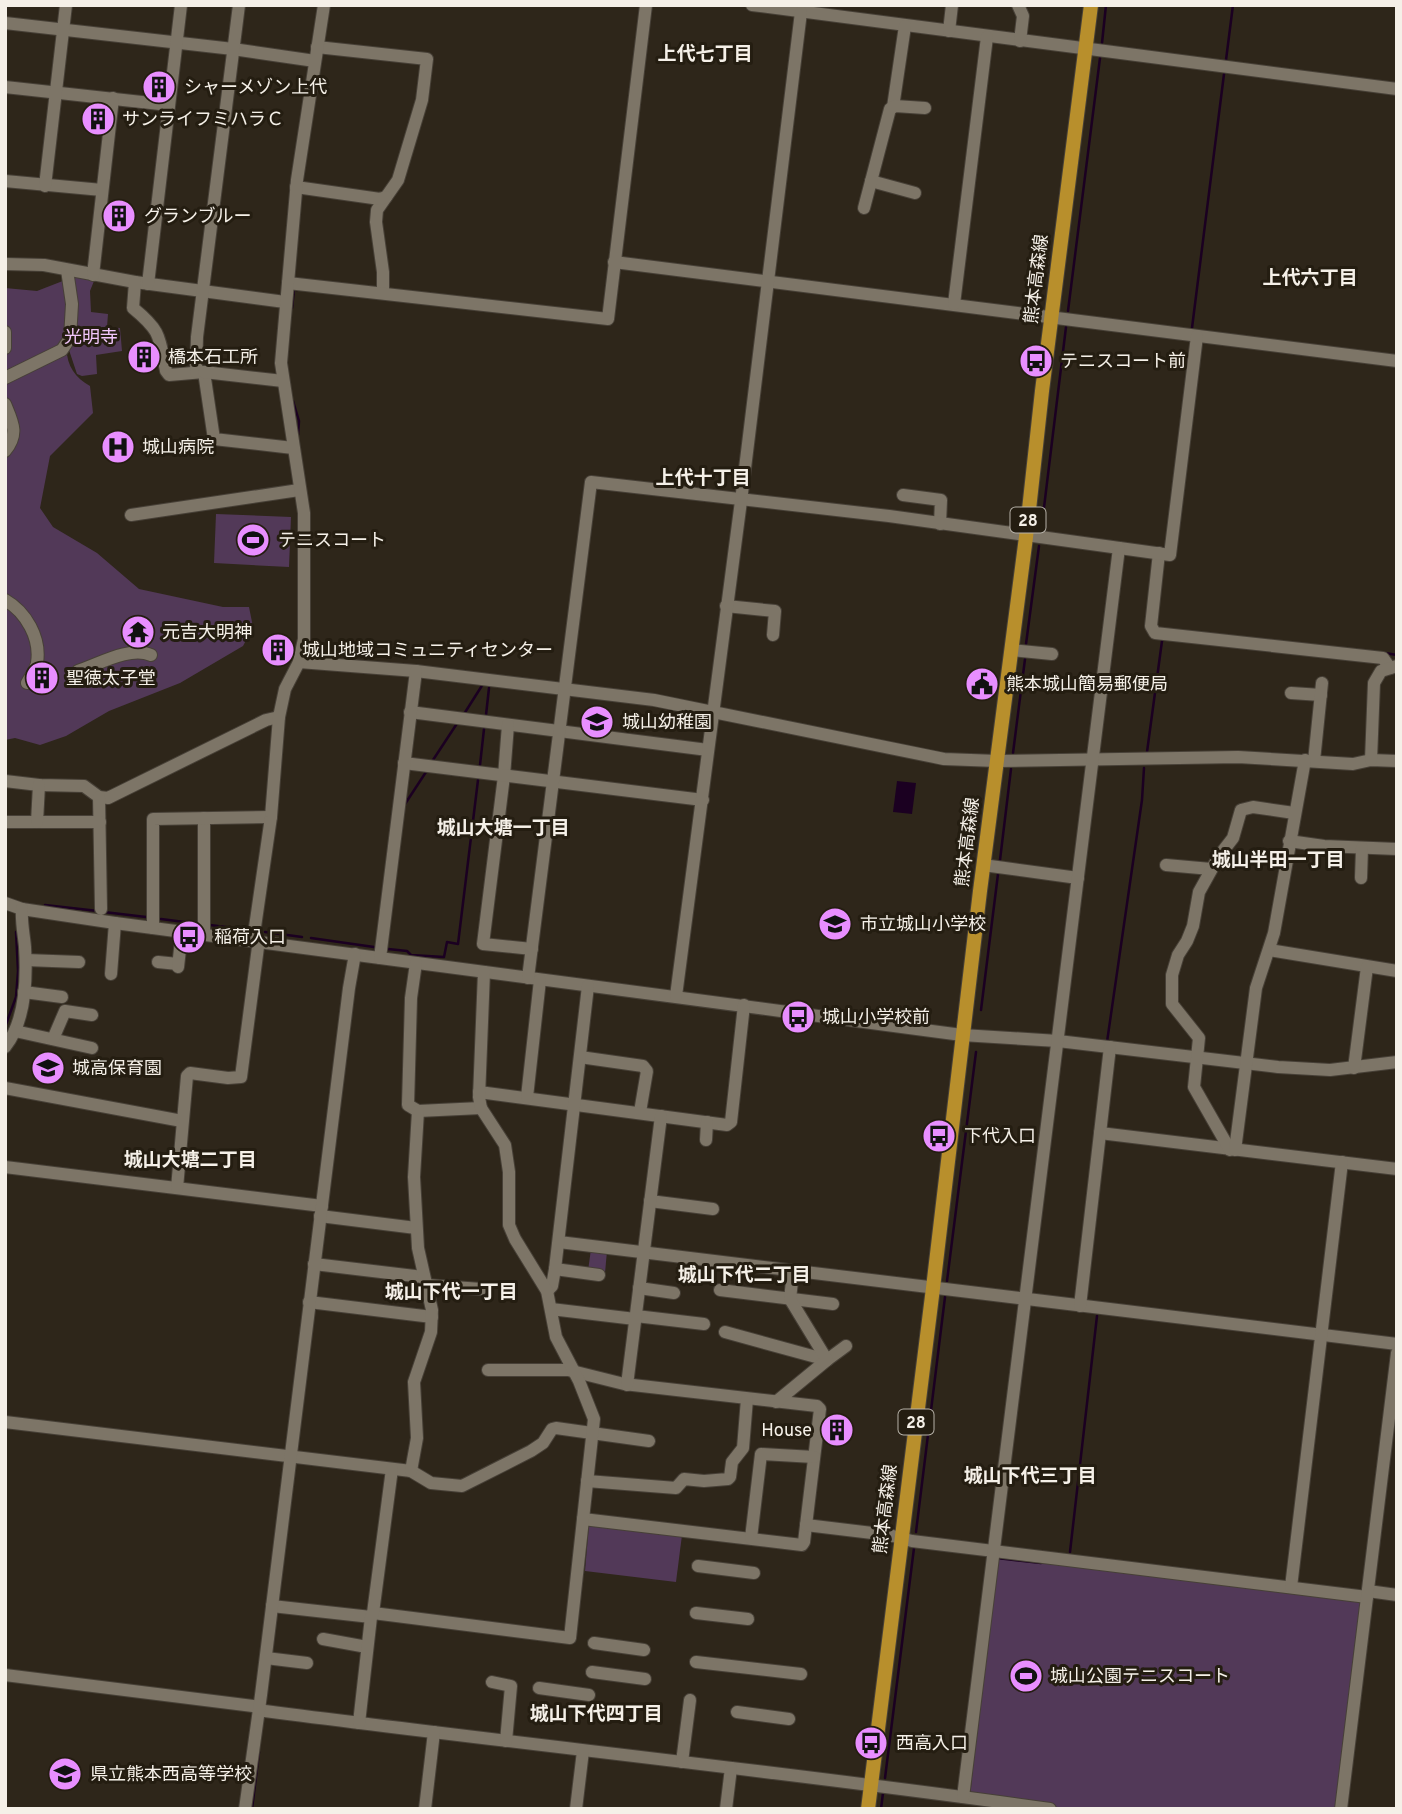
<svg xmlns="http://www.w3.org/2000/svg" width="1402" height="1814" viewBox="0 0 1402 1814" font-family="Overpass,'Noto Sans JP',sans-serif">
	<rect width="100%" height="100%" fill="#2e261a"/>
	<g fill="#523958">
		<path d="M73,277l21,4 -4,10 1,21 17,2 -1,13 13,1 2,23 -26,4 1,19 -15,2 -5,-2 -10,-30c-2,19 7,33 23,42l3,27 -43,43 -10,52 13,19 44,26 42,36 84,18h26l4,20 -10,19 -63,37 -71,28 -43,25 -26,9 -25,-7 -10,2v-452l32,3z"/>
		<polygon points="216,514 291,517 289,567 214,563"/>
		<polygon points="591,1249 607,1251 605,1273 588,1271"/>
		<polygon points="589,1524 682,1535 676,1582 585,1571"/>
		<polygon points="994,1551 1367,1597 1341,1809 1062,1809 970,1798"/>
	</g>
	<polygon fill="#1b0021" points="897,781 916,783 912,814 893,812"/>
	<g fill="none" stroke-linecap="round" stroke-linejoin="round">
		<g stroke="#1b0021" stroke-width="2.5">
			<polyline points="1102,43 1106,5"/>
			<polyline points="1226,60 1233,5"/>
			<polyline points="292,308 294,289 297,290"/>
			<polyline points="1068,311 1100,58"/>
			<polyline points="1192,328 1224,74"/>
			<polyline points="293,401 299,421 298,435"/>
			<polyline points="1041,532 1066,327"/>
			<polyline points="1026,644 1039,546"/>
			<polyline points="1385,653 1397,655"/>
			<polyline points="464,714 483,684"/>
			<polyline points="486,715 489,688"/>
			<polyline points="1147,752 1162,641"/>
			<polyline points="1013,753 1025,659"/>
			<polyline points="431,763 458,722"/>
			<polyline points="480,765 484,729"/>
			<polyline points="405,804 428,769"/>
			<polyline points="1000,860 1011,769"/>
			<polyline points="45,905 98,911"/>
			<polyline points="104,912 146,917"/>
			<polyline points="161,919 200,924"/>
			<polyline points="210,925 249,930"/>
			<polyline points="265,932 302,937"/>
			<polyline points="311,938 374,947"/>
			<polyline points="388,949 407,951 411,955 444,957 447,942 458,944 478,780"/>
			<polyline points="981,1010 998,874"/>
			<polyline points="5,1027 16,997 18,971 16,932"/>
			<polyline points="1107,1042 1142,800 1144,768"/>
			<polyline points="947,1281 976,1052"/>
			<polyline points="916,1532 945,1297"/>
			<polyline points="1070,1552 1097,1316"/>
			<polyline points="997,1560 997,1558 1041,1563"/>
			<polyline points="885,1778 914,1548"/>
			<polyline points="252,1809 259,1752"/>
			<polyline points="881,1809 883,1793"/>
		</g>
		<defs>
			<g id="minor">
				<polyline points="752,5 1397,89"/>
				<polyline points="1018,5 1023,16 1020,41"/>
				<polyline points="5,23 233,49 315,61"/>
				<polyline points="949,31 952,5"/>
				<polyline points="317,47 427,59 422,100 398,180 377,210 376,222 383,272 383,293"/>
				<polyline points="5,87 169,105"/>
				<polyline points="893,107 905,26"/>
				<polyline points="5,181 102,190"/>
				<polyline points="871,181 915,193"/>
				<polyline points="45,186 66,5"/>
				<polyline points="296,187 380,199 386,197"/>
				<polyline points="864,208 890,109 895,106 925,108"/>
				<polyline points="614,262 1397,361"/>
				<polyline points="5,264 44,265 135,282 285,302"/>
				<polyline points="93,275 113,98"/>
				<path d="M135,282l-2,26c28,23 26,28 33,63l3,4 35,-3 10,67 79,9"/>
				<polyline points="288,283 608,319 646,5"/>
				<polyline points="148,284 181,5"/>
				<polyline points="954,304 987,37"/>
				<polyline points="5,332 5,348"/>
				<polyline points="196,372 197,337 239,5"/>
				<polyline points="204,372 283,381"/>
				<polyline points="5,378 62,350 70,338 72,304 67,270"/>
				<path d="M5,404c8,19 14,30 0,47"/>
				<polyline points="903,495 941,500 940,524"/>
				<polyline points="131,515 299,490"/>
				<polyline points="1159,553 1151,626 1155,633 1383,658 1390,668"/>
				<path d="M5,600c21,12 36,38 32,63 -1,6 -7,14 -10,20"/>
				<polyline points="726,606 775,611 773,635"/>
				<polyline points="1011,650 1052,654"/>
				<polyline points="299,662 416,671 654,700 944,759 997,761 1238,757 1353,764 1371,760 1397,761"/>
				<path d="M78,671c21,-7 52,-25 73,-16"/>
				<polyline points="1291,693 1321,695"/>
				<polyline points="410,712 708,750"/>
				<polyline points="508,725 504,776 483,944 532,949"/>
				<polyline points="1371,760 1374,683 1381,671 1397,666"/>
				<polyline points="1314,761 1322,683"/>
				<polyline points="404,763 703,800"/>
				<polyline points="5,781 39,785 84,786 99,797 108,798 266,720 279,717"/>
				<polyline points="99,797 101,909"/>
				<polyline points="204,818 204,934"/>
				<polyline points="5,822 100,822"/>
				<polyline points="37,822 39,785"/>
				<polyline points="1289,841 1324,846 1397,849"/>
				<polyline points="983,865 1078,878"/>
				<polyline points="1166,865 1211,869"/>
				<polyline points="1361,878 1362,848"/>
				<polyline points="5,903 22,909 115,923 962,1035 1058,1041 1278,1067 1330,1070 1397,1062"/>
				<polyline points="153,928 153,819 271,817"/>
				<polyline points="1269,950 1397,971"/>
				<polyline points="380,958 416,671"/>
				<polyline points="26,960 79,962"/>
				<polyline points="158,962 178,964"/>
				<polyline points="416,963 411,998 408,1105 418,1111 481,1108"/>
				<polyline points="178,967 182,931"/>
				<polyline points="111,974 115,923"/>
				<polyline points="528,978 591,482 889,516 1170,555 1197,336"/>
				<polyline points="24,992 62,997"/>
				<polyline points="676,996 741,501 801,12"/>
				<polyline points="15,1031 92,1048"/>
				<polyline points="53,1039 65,1011 92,1015"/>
				<path d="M5,1047c21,-26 22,-68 20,-100 -1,-12 -4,-25 -3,-38"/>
				<polyline points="580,1057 643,1066 647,1071 640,1112"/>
				<polyline points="1354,1068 1367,967"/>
				<polyline points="5,1088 182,1121"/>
				<polyline points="479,1092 727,1125 731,1122 744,1005"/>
				<polyline points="527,1097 540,980"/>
				<polyline points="1100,1133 1397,1169"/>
				<polyline points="706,1140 707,1122"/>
				<polyline points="1230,1150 1194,1087 1199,1038 1172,1004 1172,975 1178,955 1187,941 1193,926 1199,892 1219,856 1233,838 1241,810 1253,807 1294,813"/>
				<polyline points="1235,1150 1256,988 1274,933 1305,760"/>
				<polyline points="5,1167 322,1206"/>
				<polyline points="177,1188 187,1076 190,1073 228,1078 241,1077 258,947 254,934 271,817 279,717 285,689 299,662 304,639 304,513 281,363 297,180 324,5"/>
				<polyline points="650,1201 713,1209"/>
				<polyline points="320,1216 416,1228"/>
				<polyline points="559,1242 1397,1344"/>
				<polyline points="314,1264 423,1277"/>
				<polyline points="555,1269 599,1275"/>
				<polyline points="426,1285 481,1289"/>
				<polyline points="639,1288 674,1293"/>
				<polyline points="720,1290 833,1304"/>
				<polyline points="547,1291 552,1286 555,1269 588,986"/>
				<polyline points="309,1302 432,1317"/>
				<polyline points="1080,1306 1110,1047"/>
				<polyline points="551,1309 635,1319"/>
				<polyline points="636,1316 704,1324"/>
				<polyline points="725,1332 827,1360 846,1346"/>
				<polyline points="488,1370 568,1370 624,1384 817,1406 820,1409 804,1542 802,1545 583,1519"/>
				<polyline points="627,1385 661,1116"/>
				<polyline points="776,1402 827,1360 790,1299 793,1272"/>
				<polyline points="5,1422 411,1471 431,1483 462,1486 531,1451 543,1443 552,1429 556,1428 649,1441"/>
				<polyline points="411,1471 417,1438 414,1382 431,1332 432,1310 418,1248 414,1177 418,1111"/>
				<polyline points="587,1481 676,1488 684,1479 704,1481 728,1479 730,1477 732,1462 743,1448 747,1399"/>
				<polyline points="806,1525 889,1535 912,1541 1367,1597"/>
				<polyline points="751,1538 761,1454 814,1457"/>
				<polyline points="698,1566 754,1573"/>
				<polyline points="1291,1587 1342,1162"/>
				<polyline points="1368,1591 1397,1595"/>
				<polyline points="272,1606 371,1617"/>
				<polyline points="373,1613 570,1638 594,1419 579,1381 556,1337 547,1291 515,1239 509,1225 509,1172 505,1145 481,1108 479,1097 484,972"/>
				<polyline points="696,1613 748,1619"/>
				<polyline points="323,1639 367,1647"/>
				<polyline points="594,1643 644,1650"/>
				<polyline points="266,1658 307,1663"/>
				<polyline points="696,1662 801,1674"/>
				<polyline points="592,1672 645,1679"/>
				<path d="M5,1675l248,31 12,5c261,34 524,61 785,98"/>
				<polyline points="492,1682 511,1686 506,1741"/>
				<polyline points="539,1688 589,1695"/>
				<polyline points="737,1712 789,1719"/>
				<polyline points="359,1723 371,1617 373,1613 392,1469"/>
				<polyline points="682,1762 690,1700"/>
				<polyline points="963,1797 1119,548"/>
				<polyline points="245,1809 261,1695 349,988 355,954"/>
				<polyline points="425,1809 434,1732"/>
				<polyline points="576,1809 583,1751"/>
				<polyline points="726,1809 731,1768"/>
				<polyline points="1341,1809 1397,1353"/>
			</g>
			<polyline id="major" points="868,1809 933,1288 980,891 1026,537 1042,391 1091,5"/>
		</defs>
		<use href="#minor" stroke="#474037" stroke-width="14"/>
		<use href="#major" stroke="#474037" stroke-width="16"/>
		<use href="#minor" stroke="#7d7567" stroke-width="12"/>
		<use href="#major" stroke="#b88f2c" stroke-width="14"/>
	</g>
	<defs>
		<symbol id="building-disc" viewBox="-11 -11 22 22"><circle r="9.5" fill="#e88eff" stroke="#241d11"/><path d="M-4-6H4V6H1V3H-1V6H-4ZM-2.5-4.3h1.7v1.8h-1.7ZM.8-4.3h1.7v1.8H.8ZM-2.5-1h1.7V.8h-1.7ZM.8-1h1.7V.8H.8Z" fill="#111"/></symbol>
		<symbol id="bus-disc" viewBox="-11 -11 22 22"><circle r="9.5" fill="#e88eff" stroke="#241d11"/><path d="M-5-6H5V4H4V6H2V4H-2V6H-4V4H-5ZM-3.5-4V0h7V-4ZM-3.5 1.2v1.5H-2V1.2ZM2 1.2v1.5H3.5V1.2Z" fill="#111"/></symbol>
		<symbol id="hospital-disc" viewBox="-11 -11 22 22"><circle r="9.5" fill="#e88eff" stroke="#241d11"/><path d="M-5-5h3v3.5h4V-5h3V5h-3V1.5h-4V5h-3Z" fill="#111"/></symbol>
		<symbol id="stadium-disc" viewBox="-11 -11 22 22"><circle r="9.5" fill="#e88eff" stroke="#241d11"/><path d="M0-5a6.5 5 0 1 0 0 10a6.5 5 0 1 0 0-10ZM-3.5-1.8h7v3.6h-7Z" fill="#111"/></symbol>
		<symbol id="temple-disc" viewBox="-11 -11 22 22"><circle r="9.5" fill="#e88eff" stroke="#241d11"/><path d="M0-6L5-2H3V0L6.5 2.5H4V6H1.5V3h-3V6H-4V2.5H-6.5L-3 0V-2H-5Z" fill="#111"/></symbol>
		<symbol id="civic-disc" viewBox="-11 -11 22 22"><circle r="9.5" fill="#e88eff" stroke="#241d11"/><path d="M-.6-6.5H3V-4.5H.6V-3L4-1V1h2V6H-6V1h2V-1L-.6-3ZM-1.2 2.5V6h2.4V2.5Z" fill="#111"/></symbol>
		<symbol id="school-disc" viewBox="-11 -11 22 22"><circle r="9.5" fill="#e88eff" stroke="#241d11"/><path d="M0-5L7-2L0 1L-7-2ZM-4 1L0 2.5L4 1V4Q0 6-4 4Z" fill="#111"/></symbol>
	</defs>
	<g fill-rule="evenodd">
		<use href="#building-disc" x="140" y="68" width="38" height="38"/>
		<use href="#building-disc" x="79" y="100" width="38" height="38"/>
		<use href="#building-disc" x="100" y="197" width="38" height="38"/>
		<use href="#building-disc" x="125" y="338" width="38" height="38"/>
		<use href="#bus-disc" x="1017" y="342" width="38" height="38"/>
		<use href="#hospital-disc" x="99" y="428" width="38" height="38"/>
		<use href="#stadium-disc" x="234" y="521" width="38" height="38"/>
		<use href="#temple-disc" x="119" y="613" width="38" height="38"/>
		<use href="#building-disc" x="259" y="631" width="38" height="38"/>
		<use href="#building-disc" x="23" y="659" width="38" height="38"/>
		<use href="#civic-disc" x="963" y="665" width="38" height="38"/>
		<use href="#school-disc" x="578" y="703" width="38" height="38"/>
		<use href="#school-disc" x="816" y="905" width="38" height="38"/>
		<use href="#bus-disc" x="170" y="918" width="38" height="38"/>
		<use href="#bus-disc" x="779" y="998" width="38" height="38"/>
		<use href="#school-disc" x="29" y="1049" width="38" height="38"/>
		<use href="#bus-disc" x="920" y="1117" width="38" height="38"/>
		<use href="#building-disc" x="818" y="1411" width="38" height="38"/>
		<use href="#stadium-disc" x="1007" y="1657" width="38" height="38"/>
		<use href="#bus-disc" x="852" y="1724" width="38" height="38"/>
		<use href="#school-disc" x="46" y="1755" width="38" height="38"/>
	</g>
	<g text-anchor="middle" stroke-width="6" stroke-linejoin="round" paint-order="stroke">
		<g fill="#241d11" stroke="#b6b1a8" stroke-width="2">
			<rect x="1010.5" y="507.5" width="35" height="25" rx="5"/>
			<rect x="898.5" y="1409.5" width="35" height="25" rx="5"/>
		</g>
		<g font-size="16" font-weight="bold" fill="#f5f0e8">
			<text x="1028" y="526">28</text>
			<text x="916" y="1428">28</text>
		</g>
		<g font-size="18" fill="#f5f0e8" stroke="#241d11" text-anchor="start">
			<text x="184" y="93">シャーメゾン上代</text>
			<text x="122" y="125">サンライフミハラＣ</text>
			<text x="144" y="222">グランブルー</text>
			<text x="168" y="363">橋本石工所</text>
			<text x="1060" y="367">テニスコート前</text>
			<text x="142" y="453">城山病院</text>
			<text x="278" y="546">テニスコート</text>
			<text x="162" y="638">元吉大明神</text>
			<text x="302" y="656">城山地域コミュニティセンター</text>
			<text x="66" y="684">聖徳太子堂</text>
			<text x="1006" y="690">熊本城山簡易郵便局</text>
			<text x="622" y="728">城山幼稚園</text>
			<text x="860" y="930">市立城山小学校</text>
			<text x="214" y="943">稲荷入口</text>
			<text x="822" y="1023">城山小学校前</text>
			<text x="72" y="1074">城高保育園</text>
			<text x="964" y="1142">下代入口</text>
			<text x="812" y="1436" text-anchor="end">House</text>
			<text x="1050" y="1682">城山公園テニスコート</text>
			<text x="896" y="1749">西高入口</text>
			<text x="90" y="1780">県立熊本西高等学校</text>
		</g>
		<g font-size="18" fill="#f5f0e8" stroke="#241d11">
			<text transform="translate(1036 279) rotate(-83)" y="6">熊本高森線</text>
			<text transform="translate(967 842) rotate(-83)" y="6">熊本高森線</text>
			<text transform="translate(885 1509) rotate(-83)" y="6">熊本高森線</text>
		</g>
		<g font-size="18" fill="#f1c6fb" stroke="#241d11">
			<text x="91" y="343">光明寺</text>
		</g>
		<g font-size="19" font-weight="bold" fill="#f5f0e8" stroke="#241d11">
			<text x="705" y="60">上代七丁目</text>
			<text x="1310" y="284">上代六丁目</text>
			<text x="703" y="484">上代十丁目</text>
			<text x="503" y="834">城山大塘一丁目</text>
			<text x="1278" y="866">城山半田一丁目</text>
			<text x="190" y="1166">城山大塘二丁目</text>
			<text x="744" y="1281">城山下代二丁目</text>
			<text x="451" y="1298">城山下代一丁目</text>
			<text x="1030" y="1482">城山下代三丁目</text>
			<text x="596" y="1720">城山下代四丁目</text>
		</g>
	</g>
	<rect width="1402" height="1814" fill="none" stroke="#f5f0e8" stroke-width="14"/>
</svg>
